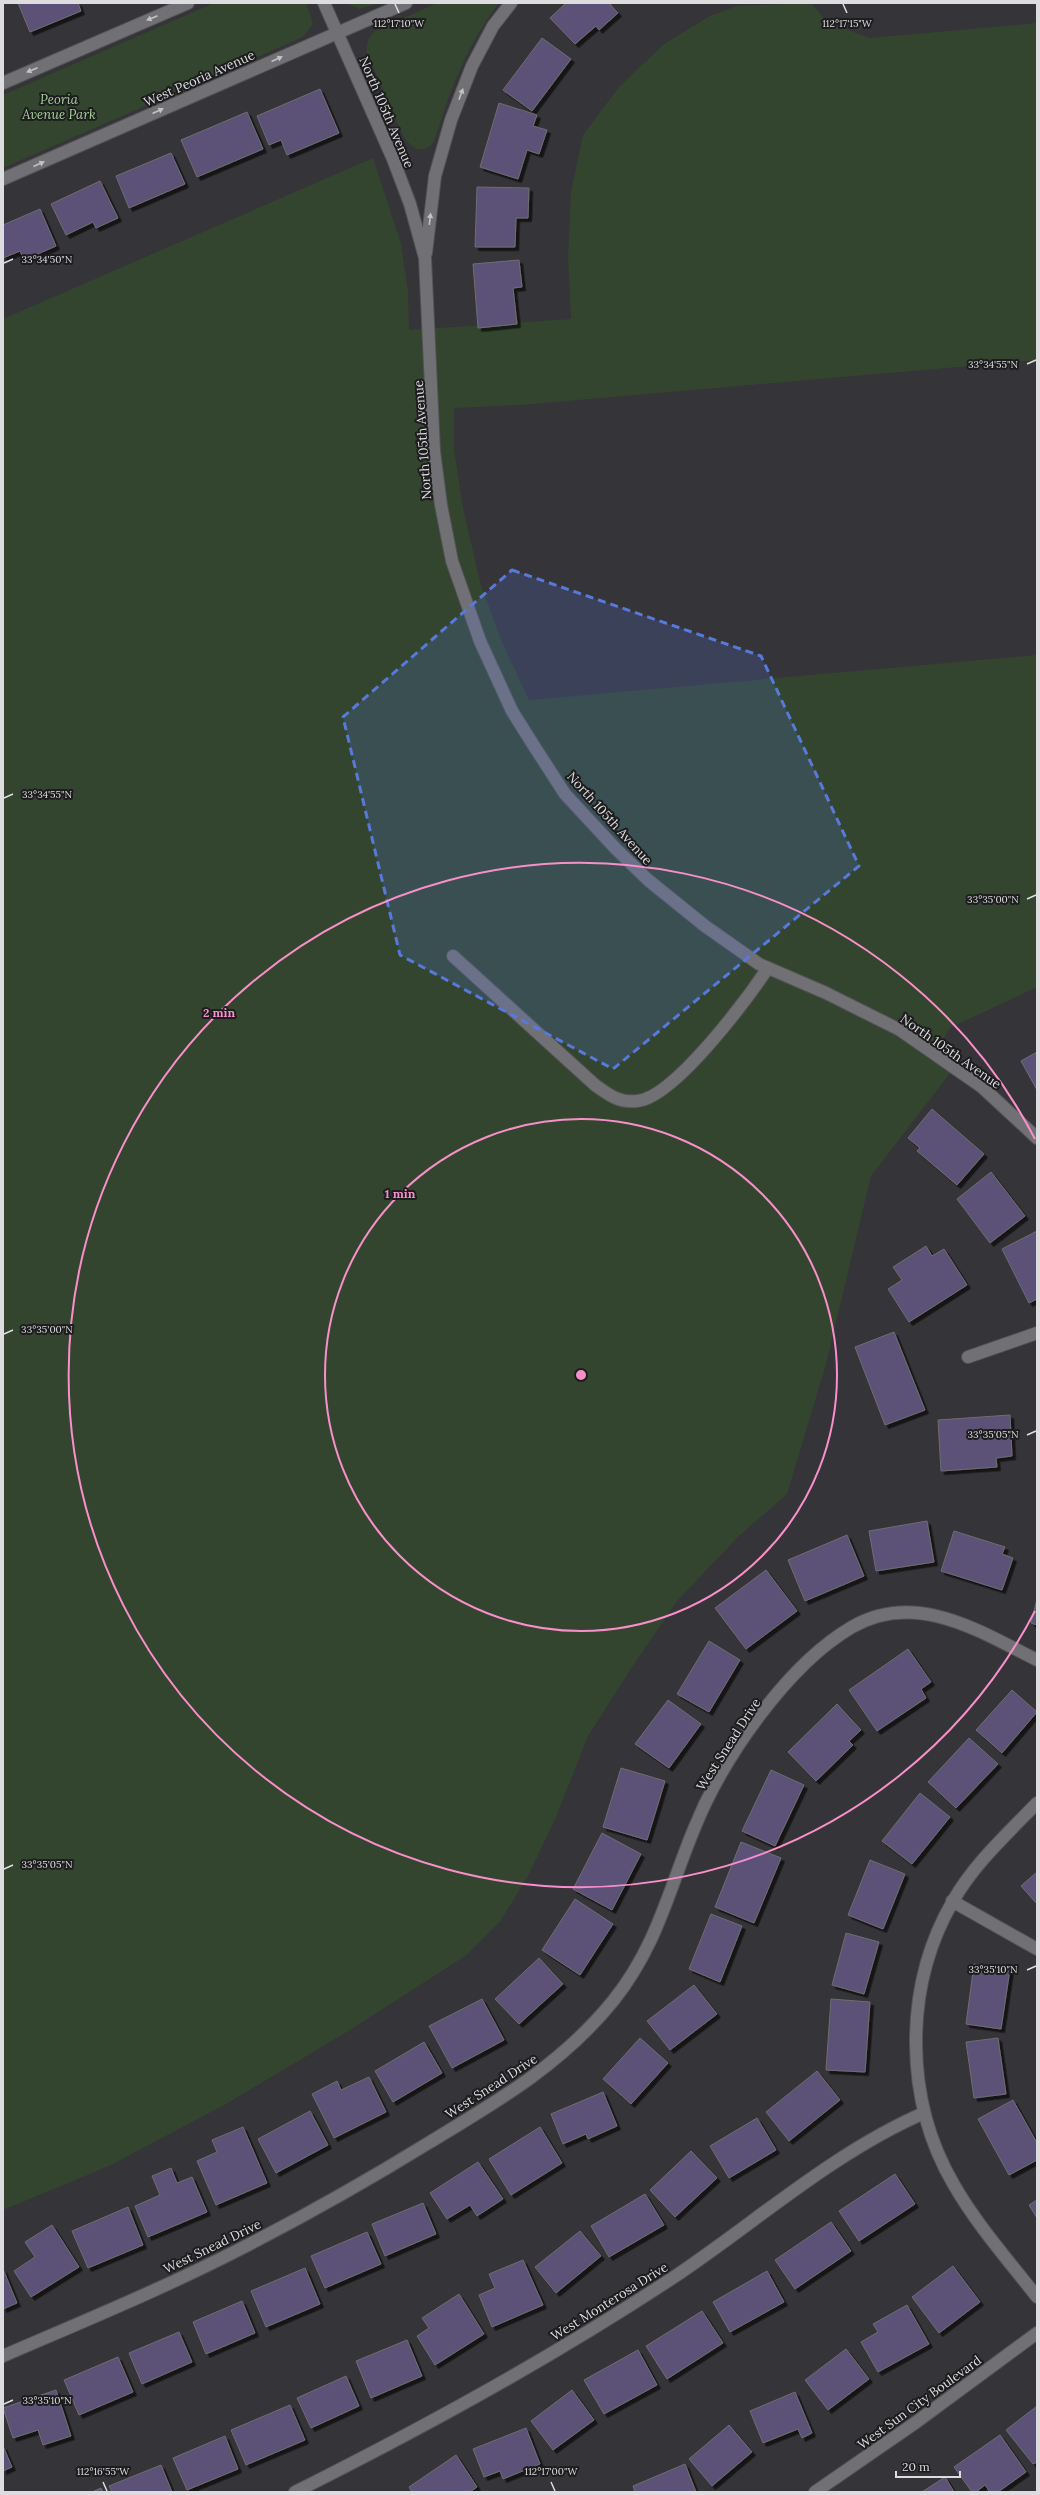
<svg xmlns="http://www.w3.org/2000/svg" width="1040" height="2495" viewBox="0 0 1040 2495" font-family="Lora,serif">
	<defs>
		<filter id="shadow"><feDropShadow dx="3.5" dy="3.5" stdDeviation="0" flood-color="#0009"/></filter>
	</defs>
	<rect width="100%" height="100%" fill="#353438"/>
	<g fill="#34452f">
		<polygon points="214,3 306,3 313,24 303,37 3,168 3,95"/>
		<polygon points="347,3 381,3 359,9"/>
		<path d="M437,3h62c-32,41 -50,90 -65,139 -11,13 -22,7 -30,-5l-38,-86 2,-11 7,-9z"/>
		<polygon points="811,3 828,23 870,38 1037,23 1037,360 520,405 454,408 454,450 463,508 480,582 501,640 529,700 1037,655 1037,987 950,1028 935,1054 954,1068 871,1176 826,1364 787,1494 739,1536 677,1601 630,1670 588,1736 556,1817 528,1876 501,1920 465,1956 350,2030 226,2104 109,2166 3,2210 3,319 373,158 401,244 408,291 409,330 571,319 568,257 571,192 583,135 619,87 664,44 710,16 737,6"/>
	</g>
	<g fill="#5c5177" stroke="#6e6d71" filter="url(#shadow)">
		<polygon points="18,3 78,3 81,11 30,32"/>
		<polygon points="566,3 609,3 618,13 599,30 596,26 575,44 550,18"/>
		<polygon points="542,38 571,59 532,111 503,90"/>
		<polygon points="320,89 339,133 287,155 281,140 269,145 257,116"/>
		<polygon points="499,103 537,115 533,126 547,130 539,154 527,150 518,179 480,167"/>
		<polygon points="247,112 263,149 197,177 181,140"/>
		<polygon points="171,153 185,184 129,208 116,176"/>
		<polygon points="100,181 118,218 96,228 93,222 66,235 51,204"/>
		<polygon points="477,187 529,188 528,218 516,218 515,247 475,247"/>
		<polygon points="40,209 56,246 24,260 20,251 3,258 3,225"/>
		<polygon points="519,260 522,287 513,288 517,324 478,328 473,264"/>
		<polygon points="1037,1052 1037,1090 1021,1061"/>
		<polygon points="932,1109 984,1154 957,1185 917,1151 920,1148 908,1138"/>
		<polygon points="991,1172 1025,1216 990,1243 957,1199"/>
		<polygon points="1037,1231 1037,1299 1029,1303 1002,1249"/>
		<polygon points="926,1246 932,1256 944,1249 967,1285 909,1322 888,1289 902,1280 893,1267"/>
		<polygon points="894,1332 925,1410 885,1425 855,1347"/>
		<polygon points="1010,1415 1012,1456 996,1458 997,1467 941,1471 938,1420"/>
		<polygon points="927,1521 934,1562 876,1571 869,1531"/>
		<polygon points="954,1531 1005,1547 1002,1554 1013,1558 1002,1590 941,1571"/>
		<polygon points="847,1535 864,1576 805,1601 788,1560"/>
		<polygon points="766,1570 797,1611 746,1649 715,1608"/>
		<polygon points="1037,1599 1037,1625 1031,1623"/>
		<polygon points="709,1641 740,1660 709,1712 677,1694"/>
		<polygon points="908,1649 931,1682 921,1689 926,1698 877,1731 849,1690"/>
		<polygon points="1012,1690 1037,1712 1002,1753 976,1730"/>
		<polygon points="668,1700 701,1724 669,1768 635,1744"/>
		<polygon points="837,1704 861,1730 849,1741 853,1745 816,1781 788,1752"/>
		<polygon points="969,1738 998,1764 956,1808 928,1782"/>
		<polygon points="621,1768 665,1781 647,1840 603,1827"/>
		<polygon points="771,1770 804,1785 775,1846 742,1831"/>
		<polygon points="920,1793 950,1817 912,1864 882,1841"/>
		<polygon points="602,1833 641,1854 612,1910 573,1889"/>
		<polygon points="741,1842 781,1858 754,1923 715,1907"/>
		<polygon points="870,1860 905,1874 883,1929 848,1915"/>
		<polygon points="1037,1872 1037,1904 1021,1886"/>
		<polygon points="575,1899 613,1924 580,1975 542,1950"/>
		<polygon points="711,1914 742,1926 720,1982 689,1969"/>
		<polygon points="846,1933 879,1942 864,1994 832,1985"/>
		<polygon points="539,1958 563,1984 519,2024 495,1999"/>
		<polygon points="974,1964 1010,1969 1001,2029 966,2024"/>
		<polygon points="694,1985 717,2014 670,2050 647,2021"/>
		<polygon points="482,1999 504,2040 452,2068 429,2026"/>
		<polygon points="831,1999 870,2002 865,2072 826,2070"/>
		<polygon points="640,2038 668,2063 631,2104 603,2079"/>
		<polygon points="998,2038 1006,2094 974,2098 966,2042"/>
		<polygon points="424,2042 442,2073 393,2102 375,2071"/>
		<polygon points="817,2071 840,2100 789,2141 766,2112"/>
		<polygon points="369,2077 386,2112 334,2138 312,2094 337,2081 341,2090"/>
		<polygon points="603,2092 617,2126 588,2139 586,2134 563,2144 551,2114"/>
		<polygon points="1013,2100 1037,2143 1037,2160 1009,2175 978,2119"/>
		<polygon points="310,2111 328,2145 276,2173 258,2139"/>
		<polygon points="757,2118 776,2150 729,2178 710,2146"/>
		<polygon points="243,2127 267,2183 216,2205 197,2161 217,2152 212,2140"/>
		<polygon points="540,2127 562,2163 511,2195 489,2159"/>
		<polygon points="691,2151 717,2178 675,2217 650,2190"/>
		<polygon points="478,2162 503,2199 477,2216 470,2205 447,2219 430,2193"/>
		<polygon points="171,2168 177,2183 192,2177 207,2212 148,2237 135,2206 160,2195 152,2176"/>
		<polygon points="895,2174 915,2204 859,2241 839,2211"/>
		<polygon points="645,2194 664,2225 609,2257 591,2226"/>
		<polygon points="1037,2200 1037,2218 1029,2205"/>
		<polygon points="423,2203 436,2234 385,2256 372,2224"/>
		<polygon points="128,2207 143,2245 88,2268 72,2231"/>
		<polygon points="831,2222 851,2251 795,2289 775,2260"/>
		<polygon points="52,2225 79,2267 31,2297 14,2271 35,2257 25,2242"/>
		<polygon points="580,2231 601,2256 556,2293 535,2267"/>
		<polygon points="367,2232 381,2264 325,2288 311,2256"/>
		<polygon points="523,2260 543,2305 492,2327 479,2295 495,2288 489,2274"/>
		<polygon points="953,2266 980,2302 939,2333 912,2297"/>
		<polygon points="305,2268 320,2304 266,2327 251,2291"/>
		<polygon points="3,2269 17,2303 3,2309"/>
		<polygon points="767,2271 784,2302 730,2332 713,2302"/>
		<polygon points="459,2294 484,2334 435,2365 417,2336 429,2328 422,2318"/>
		<polygon points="242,2301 255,2333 206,2354 193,2322"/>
		<polygon points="907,2305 929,2344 878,2372 861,2342 878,2332 873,2324"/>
		<polygon points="702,2311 723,2343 667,2379 646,2346"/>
		<polygon points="179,2332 192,2362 142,2384 129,2353"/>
		<polygon points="407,2340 422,2376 371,2398 356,2361"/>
		<polygon points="846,2349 869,2379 828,2410 805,2380"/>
		<polygon points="638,2350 657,2385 604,2414 584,2380"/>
		<polygon points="118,2357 133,2392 79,2415 64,2380"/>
		<polygon points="346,2376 359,2406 311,2428 297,2398"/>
		<polygon points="56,2390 71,2436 43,2445 38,2430 13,2438 3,2408"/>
		<polygon points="572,2390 594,2420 553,2450 531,2421"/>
		<polygon points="795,2392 812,2433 802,2438 798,2429 763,2443 750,2411"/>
		<polygon points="290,2405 305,2440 246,2465 231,2430"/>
		<polygon points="1037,2406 1037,2462 1033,2464 1006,2430"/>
		<polygon points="729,2425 752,2452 712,2486 689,2459"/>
		<polygon points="526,2428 540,2464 503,2479 500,2471 484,2477 473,2449"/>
		<polygon points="1000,2435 1026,2472 998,2492 990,2492 985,2485 976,2492 972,2492 954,2467"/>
		<polygon points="225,2436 238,2469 187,2490 173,2458"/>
		<polygon points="3,2446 12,2467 3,2471"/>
		<polygon points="456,2455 477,2487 470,2492 412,2492 409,2487"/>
		<polygon points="685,2464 696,2492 635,2492 633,2486"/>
		<polygon points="161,2465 172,2492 112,2492 109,2486"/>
		<polygon points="945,2477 954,2492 922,2492"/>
		<polygon points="101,2488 103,2492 92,2492"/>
	</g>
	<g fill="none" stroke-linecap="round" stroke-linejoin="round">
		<defs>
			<g id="minor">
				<polyline points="324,3 393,159 410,204 425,258 434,451 441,505 452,561 480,641 512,711 534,746 565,794 616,849 648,880 705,926 759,964 826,993 900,1030 982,1087 1037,1138"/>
				<polyline points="3,83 188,3"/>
				<polyline points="3,179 406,3"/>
				<polyline points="426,253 435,176 451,120 472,66 493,26 511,3"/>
				<path d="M453,956l142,129c14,10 24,18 42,16 37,-3 110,-102 131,-133"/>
				<polyline points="968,1357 1037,1333"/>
				<path d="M1037,1803c-30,31 -63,61 -84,98 -50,86 -49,199 1,284 23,40 55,76 83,112"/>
				<polyline points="952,1901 1037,1949"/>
				<path d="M3,2356c81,-35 164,-69 243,-110 62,-32 124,-67 184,-104 68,-41 132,-78 183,-141 44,-55 55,-109 81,-172 28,-70 93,-164 158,-202 64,-37 127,4 185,33"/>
				<path d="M295,2492c130,-65 258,-135 379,-215 82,-55 160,-125 250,-164"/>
				<polyline points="815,2492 915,2423 1037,2333"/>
			</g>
		</defs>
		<use href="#minor" stroke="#535255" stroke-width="14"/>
		<use href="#minor" stroke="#717075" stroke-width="12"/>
	</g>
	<defs><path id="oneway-solid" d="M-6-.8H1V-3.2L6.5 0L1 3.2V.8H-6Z"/></defs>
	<g fill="#c2c2c4">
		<use href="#oneway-solid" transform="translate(152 18) rotate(157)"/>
		<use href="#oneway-solid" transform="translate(277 59) rotate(-24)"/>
		<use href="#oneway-solid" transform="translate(32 70) rotate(157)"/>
		<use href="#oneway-solid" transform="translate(461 94) rotate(-70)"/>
		<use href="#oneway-solid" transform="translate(158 111) rotate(-24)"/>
		<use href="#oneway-solid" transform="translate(39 164) rotate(-24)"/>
		<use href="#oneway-solid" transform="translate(430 219) rotate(-83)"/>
	</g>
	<path fill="#5779da" fill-opacity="0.2" stroke="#5779da" stroke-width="3" stroke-dasharray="8 5" stroke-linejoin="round" d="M512,570l249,86 98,210 -246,203 -213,-114 -57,-238z"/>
	<path fill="none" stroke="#dddddf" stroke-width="1.5" d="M395,4l4,9M843,4l4,9M4,263l9,-4M1027,364l9,-4M4,798l9,-4M1027,899l9,-4M4,1334l9,-4M1027,1435l9,-4M4,1869l9,-4M1027,1970l9,-4M4,2404l9,-4M103,2482l4,9M551,2482l4,9"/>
	<g fill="none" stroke="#f98fca" stroke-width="2">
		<circle cx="581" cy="1375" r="256"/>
		<path d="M1035 1611A512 512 0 1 1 1035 1139"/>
	</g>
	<g text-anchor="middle" stroke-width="4" stroke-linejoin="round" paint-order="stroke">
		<g font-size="13" fill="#dddddf" stroke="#1d1c1e">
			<text transform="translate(199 78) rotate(-24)" y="5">West Peoria Avenue</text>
			<text transform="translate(387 112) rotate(67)" y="5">North 105th Avenue</text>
			<text transform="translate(422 440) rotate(-94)" y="5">North 105th Avenue</text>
			<text transform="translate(610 818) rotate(48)" y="5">North 105th Avenue</text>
			<text transform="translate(951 1051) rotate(35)" y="5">North 105th Avenue</text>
			<text transform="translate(728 1744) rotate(-57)" y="5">West Snead Drive</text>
			<text transform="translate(491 2086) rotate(-33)" y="5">West Snead Drive</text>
			<text transform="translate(212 2246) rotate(-26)" y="5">West Snead Drive</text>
			<text transform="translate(609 2301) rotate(-32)" y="5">West Monterosa Drive</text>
			<text transform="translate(919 2402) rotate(-36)" y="5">West Sun City Boulevard</text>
		</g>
		<g font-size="13" font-style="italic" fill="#a6d298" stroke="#1d1c1e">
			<text x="59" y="104">Peoria<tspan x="59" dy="15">Avenue Park</tspan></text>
		</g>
	</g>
	<g font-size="10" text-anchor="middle" fill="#dddddf" stroke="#1d1c1e" stroke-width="4" stroke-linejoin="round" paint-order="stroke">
		<text x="399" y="27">112°17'10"W</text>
		<text x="847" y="27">112°17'15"W</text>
		<text x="47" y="263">33°34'50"N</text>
		<text x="993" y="368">33°34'55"N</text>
		<text x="47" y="798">33°34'55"N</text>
		<text x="993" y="903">33°35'00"N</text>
		<text x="47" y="1333">33°35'00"N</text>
		<text x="993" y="1438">33°35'05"N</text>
		<text x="47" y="1868">33°35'05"N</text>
		<text x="993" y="1973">33°35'10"N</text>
		<text x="47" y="2404">33°35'10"N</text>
		<text x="103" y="2475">112°16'55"W</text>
		<text x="551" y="2475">112°17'00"W</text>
	</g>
	<circle cx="581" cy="1375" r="6" fill="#f98fca" stroke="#1d1c1e" stroke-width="2"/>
	<g font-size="12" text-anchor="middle" font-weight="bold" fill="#f98fca" stroke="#1d1c1e" stroke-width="4" stroke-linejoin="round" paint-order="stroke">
		<text x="219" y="1017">2 min</text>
		<text x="400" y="1198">1 min</text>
	</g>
	<rect width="1040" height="2495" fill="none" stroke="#dddddf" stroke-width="8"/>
	<path d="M896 2471v6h64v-6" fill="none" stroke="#dddddf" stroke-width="2"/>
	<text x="902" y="2471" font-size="12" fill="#dddddf" stroke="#1d1c1e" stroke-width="3" paint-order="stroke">20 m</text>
</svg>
